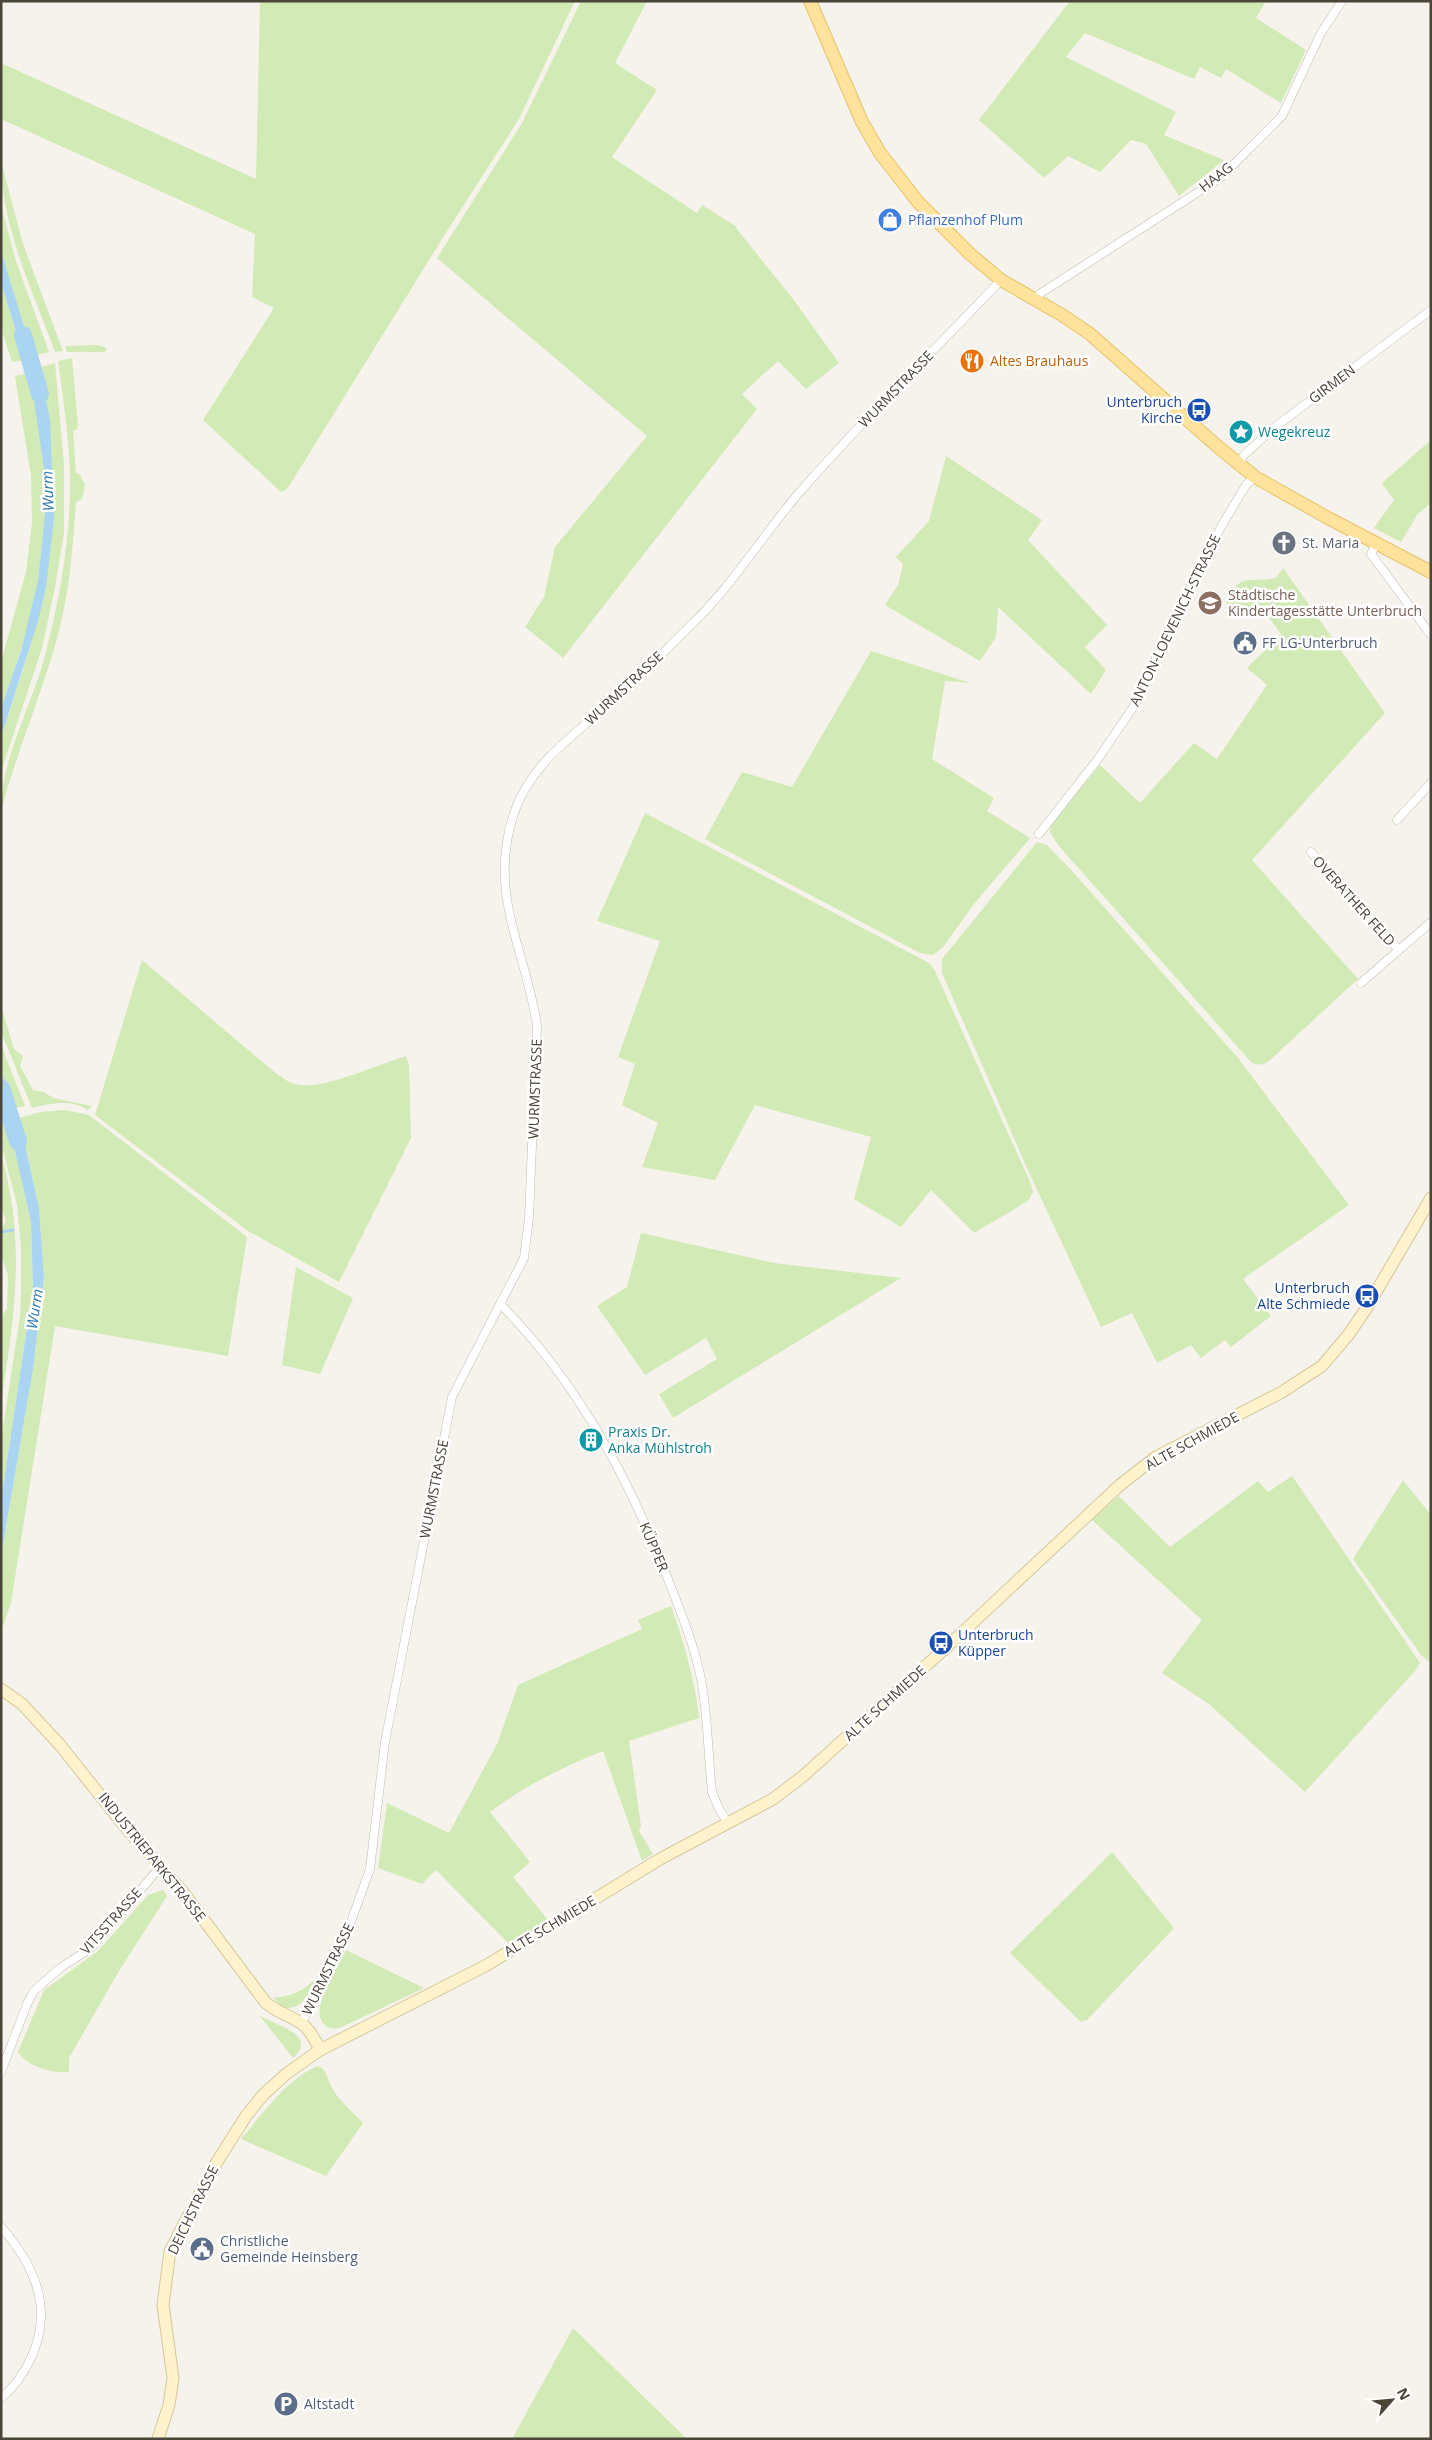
<svg xmlns="http://www.w3.org/2000/svg" width="1432" height="2440" viewBox="0 0 1432 2440" font-family="'Open Sans',sans-serif">
	<rect width="100%" height="100%" fill="#f6f3ec"/>
	<g fill="#d2eab5">
		<polygon points="260,1 575,1 519,119 442,239 291,483 286,490 281,492 203,420 274,308 252,297 255,234 1,119 1,63 256,179"/>
		<polygon points="581,1 647,1 615,63 657,90 612,157 697,213 702,205 737,227 736,228 793,299 839,363 806,389 778,361 742,394 757,409 563,658 525,627 544,597 555,547 647,436 437,258 522,123"/>
		<polygon points="1070,1 1266,1 1256,18 1306,50 1281,103 1226,69 1221,78 1200,67 1194,79 1085,33 1066,57 1176,112 1164,135 1224,160 1179,196 1146,144 1131,140 1100,172 1068,156 1044,178 979,120"/>
		<path d="M1,161l22,83 40,107 -8,1c-22,-61 -54,-125 -54,-191z"/>
		<polygon points="1,205 16,261 49,352 33,356 30,350 1,251"/>
		<polygon points="1,283 25,360 12,362 1,328"/>
		<polygon points="98,345 107,348 105,352 67,352 65,346"/>
		<path d="M72,358l6,67 -1,4 -4,2 3,42 4,2 5,10 -3,14 -6,3c-3,42 -6,85 -16,125 -16,63 -43,122 -59,185 0,-54 29,-102 43,-153 16,-60 27,-122 26,-184 -1,-38 -7,-77 -12,-114z"/>
		<polygon points="55,363 64,464 64,533 55,587 42,648 1,772 1,737 26,660 46,587 50,420 40,367"/>
		<path d="M30,373c5,36 14,72 16,109 5,77 -19,155 -45,226v-46l25,-90 6,-50 -1,-46 -16,-100z"/>
		<polygon points="1431,440 1431,503 1417,515 1401,542 1374,528 1394,500 1382,483"/>
		<polygon points="946,456 1042,520 1028,540 1107,625 1085,647 1106,670 1091,694 998,607 996,637 980,661 885,605 898,585 903,564 896,557 929,521"/>
		<path d="M1283,568l102,145 -133,147 106,119 -89,82c-6,4 -11,5 -18,1l-193,-217 -8,-13 1,-8 49,-59 40,38 54,-60 23,16 50,-74 -20,-17 34,-34 -16,-22 -9,5 -30,-14c15,-33 22,-19 50,-25z"/>
		<polygon points="871,651 970,683 945,681 932,759 994,798 987,811 1030,838 974,904 943,947 933,955 920,953 705,839 742,772 792,787"/>
		<polygon points="645,813 929,963 935,971 1031,1184 1033,1192 1028,1201 974,1233 931,1190 901,1227 854,1199 871,1137 755,1105 715,1180 642,1167 658,1123 622,1105 635,1064 618,1057 660,941 597,921"/>
		<polygon points="1037,842 1047,845 1072,871 1238,1058 1349,1205 1243,1279 1271,1316 1231,1347 1225,1340 1201,1358 1191,1345 1157,1363 1132,1313 1101,1327 1026,1166 942,973 942,959"/>
		<path d="M142,960l130,110c8,6 17,14 28,15 26,4 79,-21 106,-29l3,9 2,73 -72,144 -91,-51 -153,-116z"/>
		<path d="M1,1005l13,44 9,7 -3,10 13,24 11,2 9,6 39,8 -4,4c-16,-11 -39,-7 -56,-2l-31,-77z"/>
		<polygon points="1,1045 25,1106 15,1108 1,1072"/>
		<polygon points="65,1110 89,1115 247,1237 228,1356 55,1326 11,1603 1,1632 1,1556 33,1369 44,1277 39,1208 19,1118 41,1112"/>
		<polygon points="8,1121 31,1222 33,1288 1,1501 1,1441 20,1316 21,1290 21,1248 17,1205 1,1143 1,1124"/>
		<path d="M1,1154c25,85 14,162 0,247v-84l6,-9 1,-33 -7,-20v-22l5,-14 -5,-11z"/>
		<polygon points="641,1233 774,1263 901,1278 673,1418 659,1394 717,1359 706,1338 645,1375 597,1306 627,1287"/>
		<polygon points="296,1267 353,1298 320,1374 282,1365"/>
		<polygon points="1292,1476 1420,1663 1415,1671 1305,1792 1209,1704 1162,1673 1202,1620 1092,1520 1119,1496 1170,1547 1258,1481 1268,1492"/>
		<polygon points="1403,1480 1431,1515 1431,1663 1421,1655 1353,1559"/>
		<path d="M671,1606c13,37 24,73 28,112l-70,23 12,85 -2,5 14,23 -11,7 -39,-110c-40,16 -79,35 -113,61l40,50 -17,15 35,43 -39,24 -73,-74 -14,14 -44,-16 9,-65 62,30 48,-89 21,-59 124,-56 -4,-9z"/>
		<polygon points="1112,1852 1174,1928 1087,2020 1081,2022 1010,1953"/>
		<path d="M163,1890l4,6 -48,75 -50,87v14c-16,2 -43,-6 -51,-20l26,-62 54,-39 50,-56z"/>
		<path d="M346,1950l78,38 -82,39c-7,2 -12,3 -18,-3 -15,-15 14,-58 22,-74z"/>
		<path d="M313,1981h3c-7,14 -14,28 -32,27l-11,-10c16,-2 28,-5 40,-17z"/>
		<path d="M259,2015c14,10 61,19 34,43z"/>
		<path d="M318,2066c9,3 9,12 13,20 7,14 21,25 32,37l-37,53 -85,-37c22,-25 45,-60 77,-73z"/>
		<polygon points="573,2328 687,2439 512,2439"/>
	</g>
	<g fill="#a9d4f2">
		<polygon points="1,251 33,356 25,360 1,283"/>
		<polygon points="40,367 50,420 54,518 46,587 38,621 1,737 1,708 21,651 38,581 45,516 46,482 30,373"/>
		<polygon points="1,1072 15,1108 4,1110 1,1107"/>
		<polygon points="19,1118 39,1208 44,1277 33,1369 1,1556 1,1501 33,1288 31,1222 8,1121"/>
	</g>
	<g fill="none" stroke-linecap="round" stroke-linejoin="round">
		<polyline stroke="#a9d4f2" stroke-width="3" points="1,1232 13,1230"/>
		<g stroke="#a9d4f2" stroke-width="18">
			<polyline points="23,335 40,394"/>
			<polyline points="1,1088 18,1141"/>
		</g>
		<defs>
			<g id="street">
				<polyline points="1035,299 1041,293 1220,178 1282,116 1321,33 1342,1"/>
				<polyline points="1239,464 1244,455 1275,427 1431,310"/>
				<polyline points="1376,544 1371,554 1431,635"/>
				<polyline points="1397,820 1431,783"/>
				<polyline points="1039,834 1098,759 1136,703 1171,624 1222,525 1246,485 1255,477"/>
				<polyline points="1311,852 1398,949"/>
				<polyline points="1361,983 1431,922"/>
				<path d="M500,1304c76,76 127,171 166,270 13,34 28,69 35,105 7,37 7,76 11,113l7,17 9,14"/>
				<path d="M302,2022l42,-81 26,-72 15,-127 67,-345 72,-139 5,-41 8,-191c-11,-77 -50,-131 -23,-213 18,-53 66,-82 106,-118 26,-23 49,-49 74,-73 40,-39 69,-87 105,-129 64,-74 135,-142 202,-213"/>
				<polyline points="1,2072 27,2004 34,1991 60,1968 91,1948 160,1867"/>
				<path d="M1,2227c34,38 53,82 30,131 -7,15 -16,29 -30,40"/>
			</g>
			<g id="secondary">
				<path d="M1,1689l21,15 38,41 66,83 57,64 83,111c28,21 37,10 54,47"/>
				<polyline points="158,2439 169,2405 173,2378 163,2305 170,2251 215,2165 246,2116 263,2095 286,2074 320,2050 487,1965 660,1859 773,1799 802,1777 950,1644 1120,1485 1156,1457 1282,1392 1322,1366 1349,1334 1366,1309 1431,1198"/>
			</g>
			<polyline id="primary" points="810,1 862,122 880,153 918,202 970,254 1001,280 1062,315 1090,334 1217,446 1255,477 1328,518 1431,572"/>
		</defs>
		<use href="#street" stroke="#c2bbae" stroke-width="9"/>
		<use href="#secondary" stroke="#d6c79b" stroke-width="13"/>
		<use href="#primary" stroke="#e6c16a" stroke-width="14"/>
		<use href="#street" stroke="#fff" stroke-width="8"/>
		<use href="#secondary" stroke="#fff3cd" stroke-width="11"/>
		<use href="#primary" stroke="#ffe39c" stroke-width="12"/>
	</g>
	<defs>
		<symbol id="shop-disc" viewBox="-11 -11 22 22"><circle r="9.5" fill="#3f7fe0" stroke="#fff"/><path d="M-5-2.5h2.3a2.7 3.5 0 0 1 5.4 0H5L5.5 6h-11ZM-1.5-2.5h3a1.5 2.3 0 0 0-3 0Z" fill="#fff"/></symbol>
		<symbol id="restaurant-disc" viewBox="-11 -11 22 22"><circle r="9.5" fill="#e8710a" stroke="#fff"/><path d="M-5-6h1v4h1v-4h1v4h1v-4h1v5L-1.5 .5V6h-2V.5L-5-1ZM5-6V6H3V1.5H1.5Q1.5-4 5-6Z" fill="#fff"/></symbol>
		<symbol id="bus-disc" viewBox="-11 -11 22 22"><circle r="9.5" fill="#1a4fb4" stroke="#fff"/><path d="M-5-6H5V4H4V6H2V4H-2V6H-4V4H-5ZM-3.5-4V0h7V-4ZM-3.5 1.2v1.5H-2V1.2ZM2 1.2v1.5H3.5V1.2Z" fill="#fff"/></symbol>
		<symbol id="sight-disc" viewBox="-11 -11 22 22"><circle r="9.5" fill="#0f9aa8" stroke="#fff"/><path d="M0-6L1.8-2.2L6-1.7L2.9 1.2L3.7 5.4L0 3.3L-3.7 5.4L-2.9 1.2L-6-1.7L-1.8-2.2Z" fill="#fff"/></symbol>
		<symbol id="church-disc" viewBox="-11 -11 22 22"><circle r="9.5" fill="#6b7280" stroke="#fff"/><path d="M-1.2-6h2.4v3.5h3.3v2.4h-3.3V6h-2.4V-.1h-3.3v-2.4h3.3Z" fill="#fff"/></symbol>
		<symbol id="school-disc" viewBox="-11 -11 22 22"><circle r="9.5" fill="#8d6e63" stroke="#fff"/><path d="M0-5L7-2L0 1L-7-2ZM-4 1L0 2.5L4 1V4Q0 6-4 4Z" fill="#fff"/></symbol>
		<symbol id="civic-disc" viewBox="-11 -11 22 22"><circle r="9.5" fill="#5c6f8a" stroke="#fff"/><path d="M-.6-6.5H3V-4.5H.6V-3L4-1V1h2V6H-6V1h2V-1L-.6-3ZM-1.2 2.5V6h2.4V2.5Z" fill="#fff"/></symbol>
		<symbol id="building-disc" viewBox="-11 -11 22 22"><circle r="9.5" fill="#0f9aa8" stroke="#fff"/><path d="M-4-6H4V6H1V3H-1V6H-4ZM-2.5-4.3h1.7v1.8h-1.7ZM.8-4.3h1.7v1.8H.8ZM-2.5-1h1.7V.8h-1.7ZM.8-1h1.7V.8H.8Z" fill="#fff"/></symbol>
		<symbol id="parking-disc" viewBox="-11 -11 22 22"><circle r="9.5" fill="#5c6f8a" stroke="#fff"/><path d="M-3.5-5.5H1a3.5 3.5 0 0 1 0 7H-1V5.5H-3.5ZM-1-3.4V-.6H.8a1.4 1.4 0 0 0 0-2.8Z" fill="#fff"/></symbol>
	</defs>
	<g fill-rule="evenodd">
		<use href="#shop-disc" x="876" y="206" width="28" height="28"/>
		<use href="#restaurant-disc" x="958" y="347" width="28" height="28"/>
		<use href="#bus-disc" x="1185" y="396" width="28" height="28"/>
		<use href="#sight-disc" x="1227" y="418" width="28" height="28"/>
		<use href="#church-disc" x="1270" y="529" width="28" height="28"/>
		<use href="#school-disc" x="1196" y="589" width="28" height="28"/>
		<use href="#civic-disc" x="1231" y="629" width="28" height="28"/>
		<use href="#bus-disc" x="1353" y="1282" width="28" height="28"/>
		<use href="#building-disc" x="577" y="1426" width="28" height="28"/>
		<use href="#bus-disc" x="927" y="1629" width="28" height="28"/>
		<use href="#civic-disc" x="188" y="2235" width="28" height="28"/>
		<use href="#parking-disc" x="272" y="2390" width="28" height="28"/>
	</g>
	<g text-anchor="middle" stroke-width="5" stroke-linejoin="round" paint-order="stroke">
		<g font-size="14" fill="#4b4439" stroke="#fff">
			<text transform="translate(1216 177) rotate(-38)" y="5">HAAG</text>
			<text transform="translate(1332 384) rotate(-37)" y="5">GIRMEN</text>
			<text transform="translate(896 389) rotate(-46)" y="5">WURMSTRASSE</text>
			<text transform="translate(1175 620) rotate(-64)" y="5">ANTON-LOEVENICH-STRASSE</text>
			<text transform="translate(624 688) rotate(-43)" y="5">WURMSTRASSE</text>
			<text transform="translate(1354 901) rotate(48)" y="5">OVERATHER FELD</text>
			<text transform="translate(535 1089) rotate(-88)" y="5">WURMSTRASSE</text>
			<text transform="translate(1192 1441) rotate(-29)" y="5">ALTE SCHMIEDE</text>
			<text transform="translate(434 1489) rotate(-79)" y="5">WURMSTRASSE</text>
			<text transform="translate(654 1547) rotate(67)" y="5">KÜPPER</text>
			<text transform="translate(885 1703) rotate(-42)" y="5">ALTE SCHMIEDE</text>
			<text transform="translate(152 1857) rotate(51)" y="5">INDUSTRIEPARKSTRASSE</text>
			<text transform="translate(111 1921) rotate(-48)" y="5">VITSSTRASSE</text>
			<text transform="translate(550 1926) rotate(-31)" y="5">ALTE SCHMIEDE</text>
			<text transform="translate(328 1969) rotate(-64)" y="5">WURMSTRASSE</text>
			<text transform="translate(193 2210) rotate(-64)" y="5">DEICHSTRASSE</text>
		</g>
		<g font-size="14" fill="#366cbe" stroke="#fff" text-anchor="start">
			<text x="908" y="225">Pflanzenhof Plum</text>
		</g>
		<g font-size="14" fill="#c56008" stroke="#fff" text-anchor="start">
			<text x="990" y="366">Altes Brauhaus</text>
		</g>
		<g font-size="14" fill="#164399" stroke="#fff" text-anchor="end">
			<text x="1182" y="407">Unterbruch<tspan x="1182" dy="16">Kirche</tspan></text>
			<text x="1350" y="1293">Unterbruch<tspan x="1350" dy="16">Alte Schmiede</tspan></text>
			<text x="958" y="1640" text-anchor="start">Unterbruch<tspan x="958" dy="16">Küpper</tspan></text>
		</g>
		<g font-size="14" fill="#0d838f" stroke="#fff" text-anchor="start">
			<text x="1258" y="437">Wegekreuz</text>
			<text x="608" y="1437">Praxis Dr.<tspan x="608" dy="16">Anka Mühlstroh</tspan></text>
		</g>
		<g font-size="14" fill="#5b616d" stroke="#fff" text-anchor="start">
			<text x="1302" y="548">St. Maria</text>
		</g>
		<g font-size="14" fill="#785e54" stroke="#fff" text-anchor="start">
			<text x="1228" y="600">Städtische<tspan x="1228" dy="16">Kindertagesstätte Unterbruch</tspan></text>
		</g>
		<g font-size="14" fill="#4e5e75" stroke="#fff" text-anchor="start">
			<text x="1262" y="648">FF LG-Unterbruch</text>
			<text x="220" y="2246">Christliche<tspan x="220" dy="16">Gemeinde Heinsberg</tspan></text>
			<text x="304" y="2409">Altstadt</text>
		</g>
		<g font-size="15" font-style="italic" fill="#2e7ab2" stroke="#fff">
			<text transform="translate(48 491) rotate(-92)" y="5">Wurm</text>
			<text transform="translate(35 1309) rotate(-81)" y="5">Wurm</text>
		</g>
	</g>
	<rect width="1432" height="2440" fill="none" stroke="#4b4439" stroke-width="5"/>
	<g transform="translate(1392 2400) rotate(63)" stroke="#ffffff" stroke-width="4" paint-order="stroke">
	<path d="M0-4L9 19L0 12L-9 19Z" fill="#4b4439"/>
	<text y="-8" font-size="14" font-weight="bold" text-anchor="middle" fill="#4b4439">N</text>
	</g>
</svg>
